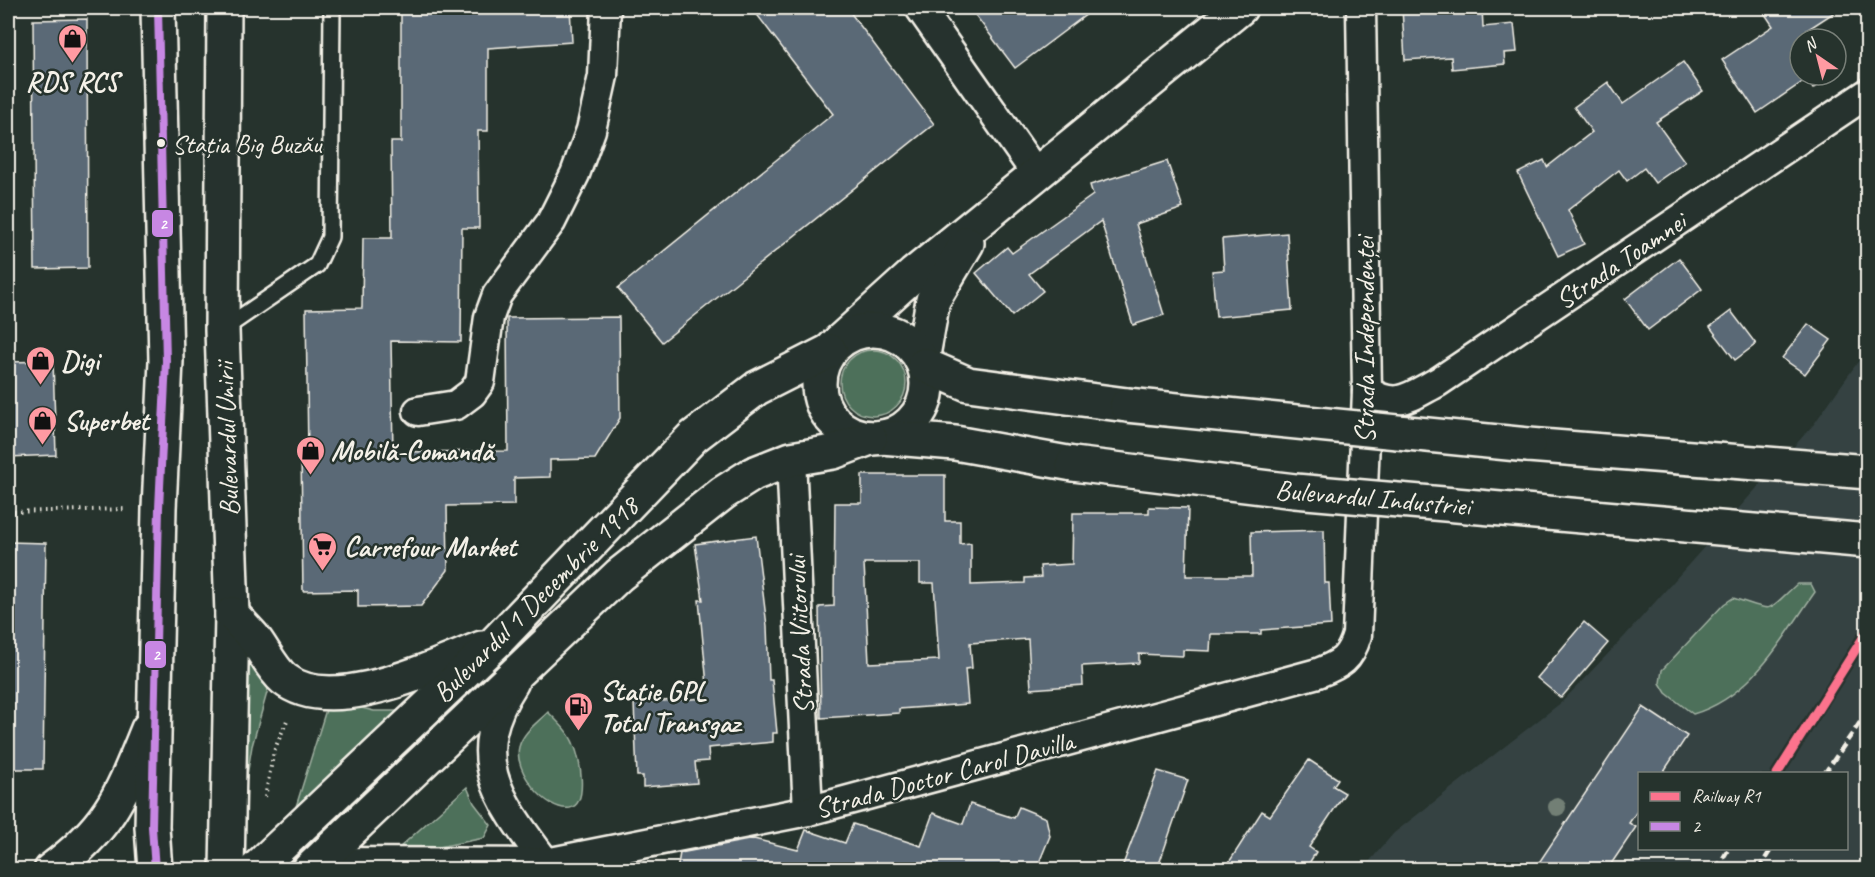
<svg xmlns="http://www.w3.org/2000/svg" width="1875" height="877" viewBox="0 0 1875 877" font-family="Caveat,sans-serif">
	<rect width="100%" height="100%" fill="#26332d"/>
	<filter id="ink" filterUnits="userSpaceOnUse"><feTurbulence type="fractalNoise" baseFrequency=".0167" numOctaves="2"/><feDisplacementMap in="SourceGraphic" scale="12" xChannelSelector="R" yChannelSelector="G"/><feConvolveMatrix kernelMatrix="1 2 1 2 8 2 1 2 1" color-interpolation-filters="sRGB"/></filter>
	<g filter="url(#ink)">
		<path fill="#364343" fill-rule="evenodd" d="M1867,349v520l-505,1 32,-37 168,-131 62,-65 190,-213zM1640,774h206v74h-206z"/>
		<g fill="#4d6f5a" stroke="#a0b0a1" stroke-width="1.5">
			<circle cx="873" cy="383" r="33"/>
			<path d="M1797,584h14l4,8c-34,48 -62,104 -122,122l-27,-21 -6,-10 2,-13 62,-66 9,-6c45,14 30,16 64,-14z"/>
			<polygon points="229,625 272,675 252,746 233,860"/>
			<polygon points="329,700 374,711 410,711 290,826"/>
			<path d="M548,712c10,10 21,20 26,33 6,13 15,59 -4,63 -24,4 -57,-38 -51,-61 4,-15 18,-24 29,-35z"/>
			<polygon points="467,787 474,803 491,825 484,838 389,857"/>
		</g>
		<g fill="#5a6976" stroke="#f4f1e8" stroke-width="1.5" fill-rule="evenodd">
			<polygon points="401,8 570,8 572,42 488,48 488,131 478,131 479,228 462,228 461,342 391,341 393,452 508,451 507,318 619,317 620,418 595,459 550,460 550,477 514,478 514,505 447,506 448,570 421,606 358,607 358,590 303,591 301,454 308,453 306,309 362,308 363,238 392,238 391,142 401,142"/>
			<polygon points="752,8 847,8 934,124 662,342 618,288 833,114"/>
			<polygon points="970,8 1095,8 1015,68"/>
			<polygon points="1402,8 1482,8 1483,27 1514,24 1517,52 1504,53 1505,64 1452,69 1451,57 1405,60"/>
			<polygon points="1761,8 1841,8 1807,30 1812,39 1800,39 1800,75 1835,75 1813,89 1807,79 1757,113 1722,60 1773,26"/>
			<polygon points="87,19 88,268 35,269 33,20"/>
			<polygon points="1683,62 1703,91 1656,122 1685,162 1655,183 1644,168 1627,181 1619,170 1568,210 1584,244 1558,256 1518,173 1544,160 1547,167 1592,132 1574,107 1608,82 1623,104"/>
			<polygon points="1167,161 1183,208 1136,224 1164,315 1133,325 1101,221 1029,274 1043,291 1012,316 976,273 1007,247 1012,253 1093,195 1090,185"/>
			<polygon points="1287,233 1292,310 1216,317 1212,271 1224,270 1222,239"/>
			<polygon points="1679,258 1702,289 1648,330 1625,299"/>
			<polygon points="1731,311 1756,344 1735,360 1710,327"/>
			<polygon points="1808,324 1831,340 1805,374 1782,358"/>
			<polygon points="53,361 56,455 8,457 8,362"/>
			<path d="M862,475h83v46h15v23l11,-1v42l54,-2v-5l16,-1 -1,-11 32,-2 1,-51h76v-6l39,1 -2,68h66l-1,-44 73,-2 1,53h4l2,42 -70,5v4h-50l-1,17 -27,-1v6l-44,-2v9l-57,3 1,19 -52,4 -3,-50 -58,4 2,25 -7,1 3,35 -69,5v4l-78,5 -2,-111 15,-1 1,-103h27zM864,563h56v20h14l5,77 -70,3z"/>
			<polygon points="756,536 767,626 769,680 772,680 777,733 773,733 773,742 708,748 709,761 695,762 697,783 643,787 643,776 637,776 634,703 705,698 704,685 707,685 699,600 703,600 695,544"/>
			<polygon points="8,542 46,543 43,769 8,769"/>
			<polygon points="1584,622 1608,643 1561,698 1537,678"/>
			<polygon points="1643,707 1687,736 1662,774 1640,774 1640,807 1629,823 1636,827 1607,870 1534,870"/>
			<polygon points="1309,760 1338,779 1333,786 1345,793 1309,847 1316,852 1305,870 1224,870 1262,811 1270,816"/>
			<polygon points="1158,771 1188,780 1157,870 1121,870"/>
			<polygon points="970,804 1014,818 1019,807 1046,818 1050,836 1036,870 677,870 680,853 754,839 798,850 806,830 845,843 853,824 921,846 933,813 963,824"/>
		</g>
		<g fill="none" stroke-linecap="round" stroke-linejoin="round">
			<defs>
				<polyline id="service" points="222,330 317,265 330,237 332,8"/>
				<g id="minor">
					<polyline points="920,8 1037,175"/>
					<path d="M1367,391c30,19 42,6 71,-9l430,-289"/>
					<polyline points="418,411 456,405 472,393 480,382 489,317 497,295 551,222 575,174 591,130 603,76 606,8"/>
					<polyline points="791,459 808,811"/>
					<path d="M514,683c-49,75 -15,117 32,180"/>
					<path d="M317,862l229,1 262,-52 510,-138c23,-9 32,-14 39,-38l10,-244 -6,-383"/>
				</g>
				<g id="secondary">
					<polyline points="840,341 914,274 1240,8"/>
					<polyline points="922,361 933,300 967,243"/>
				</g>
				<g id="primary">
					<polyline points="224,8 222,330 232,614 227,870"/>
					<circle cx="873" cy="384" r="54"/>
					<polyline points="924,365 968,384 1127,405"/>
					<polyline points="882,437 955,443 1073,464"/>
					<polyline points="1528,445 1868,472"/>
					<path d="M232,614c7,8 15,16 22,24 10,13 18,31 30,41 47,38 149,-12 198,-31"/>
					<path d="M51,870c60,-44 70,-75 97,-141"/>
					<polyline points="155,870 152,827 159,508 166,361 158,8"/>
					<polyline points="255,870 495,643 693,437 757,388 830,351"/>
					<polyline points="309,870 619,575 723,493 753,474 791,459 833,452 870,438"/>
				</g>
			</defs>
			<use href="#service" stroke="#f4f1e8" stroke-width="20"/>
			<use href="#minor" stroke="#f4f1e8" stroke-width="33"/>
			<use href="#secondary" stroke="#f4f1e8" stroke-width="38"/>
			<use href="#primary" stroke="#f4f1e8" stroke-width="38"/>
			<g stroke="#f4f1e8" stroke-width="4" stroke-dasharray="1.5 4.5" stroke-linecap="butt">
				<polyline points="8,512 127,509"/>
				<polyline points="265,797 274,751 288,718"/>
			</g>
			<use href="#service" stroke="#26332d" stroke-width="15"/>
			<use href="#minor" stroke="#26332d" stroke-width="28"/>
			<use href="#secondary" stroke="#26332d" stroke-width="33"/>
			<use href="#primary" stroke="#26332d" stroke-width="33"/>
			<g stroke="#f4f1e8" stroke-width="4.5" stroke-dasharray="9 4.5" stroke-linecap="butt">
				<polyline points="1777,774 1868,630"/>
				<polyline points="1824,774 1868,711"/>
				<polyline points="1716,870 1729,848"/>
				<polyline points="1758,870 1772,848"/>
			</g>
			<defs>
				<g id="primary-bridge">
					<polyline points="1127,405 1528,445"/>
					<polyline points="1073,464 1295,491 1868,541"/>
				</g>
			</defs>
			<use href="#primary-bridge" stroke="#f4f1e8" stroke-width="38" stroke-linecap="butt"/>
			<use href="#primary-bridge" stroke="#26332d" stroke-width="33"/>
			<defs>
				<polyline id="bus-1" points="155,870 152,827 159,508 166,361 158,8"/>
			</defs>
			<use href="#bus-1" stroke="#26332d" stroke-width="12"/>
			<use href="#bus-1" stroke="#c787e3" stroke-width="8"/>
			<defs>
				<polyline id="rail-1" points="1777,774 1868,630"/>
			</defs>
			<use href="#rail-1" stroke="#26332d" stroke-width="14"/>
			<use href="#rail-1" stroke="#fc738d" stroke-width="9"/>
		</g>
		<circle fill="#727f74" cx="1557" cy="807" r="9"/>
	</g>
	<defs>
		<symbol id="shop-pin" viewBox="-11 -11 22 30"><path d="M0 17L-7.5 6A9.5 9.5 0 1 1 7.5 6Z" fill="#ff9aa2" stroke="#26332d"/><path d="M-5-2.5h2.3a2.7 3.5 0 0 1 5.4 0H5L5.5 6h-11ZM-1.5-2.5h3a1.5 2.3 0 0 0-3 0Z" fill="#111"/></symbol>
		<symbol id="supermarket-pin" viewBox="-11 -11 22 30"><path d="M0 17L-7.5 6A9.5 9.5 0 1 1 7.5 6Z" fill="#ff9aa2" stroke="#26332d"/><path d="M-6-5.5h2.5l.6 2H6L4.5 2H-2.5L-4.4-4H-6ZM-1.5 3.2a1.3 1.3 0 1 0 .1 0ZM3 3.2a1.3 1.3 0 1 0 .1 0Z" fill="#111"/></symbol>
		<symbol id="fuel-pin" viewBox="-11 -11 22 30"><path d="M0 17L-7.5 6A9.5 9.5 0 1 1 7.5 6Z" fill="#ff9aa2" stroke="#26332d"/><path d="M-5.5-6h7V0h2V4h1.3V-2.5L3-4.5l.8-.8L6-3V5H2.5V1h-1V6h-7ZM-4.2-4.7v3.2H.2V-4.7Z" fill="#111"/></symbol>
	</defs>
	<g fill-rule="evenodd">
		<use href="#shop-pin" x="56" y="22" width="33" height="45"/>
		<use href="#shop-pin" x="24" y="344" width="33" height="45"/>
		<use href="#shop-pin" x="26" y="404" width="33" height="45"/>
		<use href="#shop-pin" x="294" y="434" width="33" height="45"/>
		<use href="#supermarket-pin" x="306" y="530" width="33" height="45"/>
		<use href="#fuel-pin" x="562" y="690" width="33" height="45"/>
	</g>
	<circle fill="#f4f1e8" stroke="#26332d" stroke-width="2" cx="161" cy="143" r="5"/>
	<g text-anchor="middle" stroke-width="5" stroke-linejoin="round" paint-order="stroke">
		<g font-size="26" fill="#f4f1e8" stroke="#26332d" text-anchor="start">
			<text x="172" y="153">Stația Big Buzău</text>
		</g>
		<g font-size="28" font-weight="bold" fill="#f4f1e8" stroke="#26332d" text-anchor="start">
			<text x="72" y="91" text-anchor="middle">RDS RCS</text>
			<text x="61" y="370">Digi</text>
			<text x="64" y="430">Superbet</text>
			<text x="331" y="460">Mobilă-Comandă</text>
			<text x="344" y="556">Carrefour Market</text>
			<text x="600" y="700">Stație GPL<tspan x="600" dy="32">Total Transgaz</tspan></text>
		</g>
		<g font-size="28" fill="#f4f1e8" stroke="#26332d">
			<text transform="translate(1620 260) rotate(-34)" y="10">Strada Toamnei</text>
			<text transform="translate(1364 340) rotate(-90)" y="10">Strada Independenței</text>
			<text transform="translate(226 439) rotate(-92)" y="10">Bulevardul Unirii</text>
			<text transform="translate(1373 497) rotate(5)" y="10">Bulevardul Industriei</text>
			<text transform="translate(535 599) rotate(-45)" y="10">Bulevardul 1 Decembrie 1918</text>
			<text transform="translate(799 635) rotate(-93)" y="10">Strada Viitorului</text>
			<text transform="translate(944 774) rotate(-15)" y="10">Strada Doctor Carol Davilla</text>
		</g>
	</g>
	<g stroke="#26332d" stroke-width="2">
		<rect x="151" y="209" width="23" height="29" rx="6" fill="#c787e3"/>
		<rect x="144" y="640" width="23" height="29" rx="6" fill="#c787e3"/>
	</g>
	<g font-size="16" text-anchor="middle" font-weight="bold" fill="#fff">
		<text x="163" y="229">2</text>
		<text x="156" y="660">2</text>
	</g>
	<rect width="1875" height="877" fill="none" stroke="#26332d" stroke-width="30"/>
	<rect x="15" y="15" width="1845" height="847" fill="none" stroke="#f4f1e8" stroke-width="2" filter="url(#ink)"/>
	<rect x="1638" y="772" width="210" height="78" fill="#26332d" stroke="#787f78" stroke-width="1.5"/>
	<rect x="1650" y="792" width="30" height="9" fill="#fc738d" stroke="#787f78" stroke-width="1.5"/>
	<text x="1692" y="802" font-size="18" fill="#f4f1e8">Railway R1</text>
	<rect x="1650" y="822" width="30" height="9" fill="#c787e3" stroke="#787f78" stroke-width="1.5"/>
	<text x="1692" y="832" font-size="18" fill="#f4f1e8">2</text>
	<g transform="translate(1818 57) rotate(325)"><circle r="28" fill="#26332d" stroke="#787f78" stroke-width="1.5"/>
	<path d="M0-4.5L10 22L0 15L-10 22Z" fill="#ff9aa2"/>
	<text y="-9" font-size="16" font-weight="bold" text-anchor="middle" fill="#f4f1e8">N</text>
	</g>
</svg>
